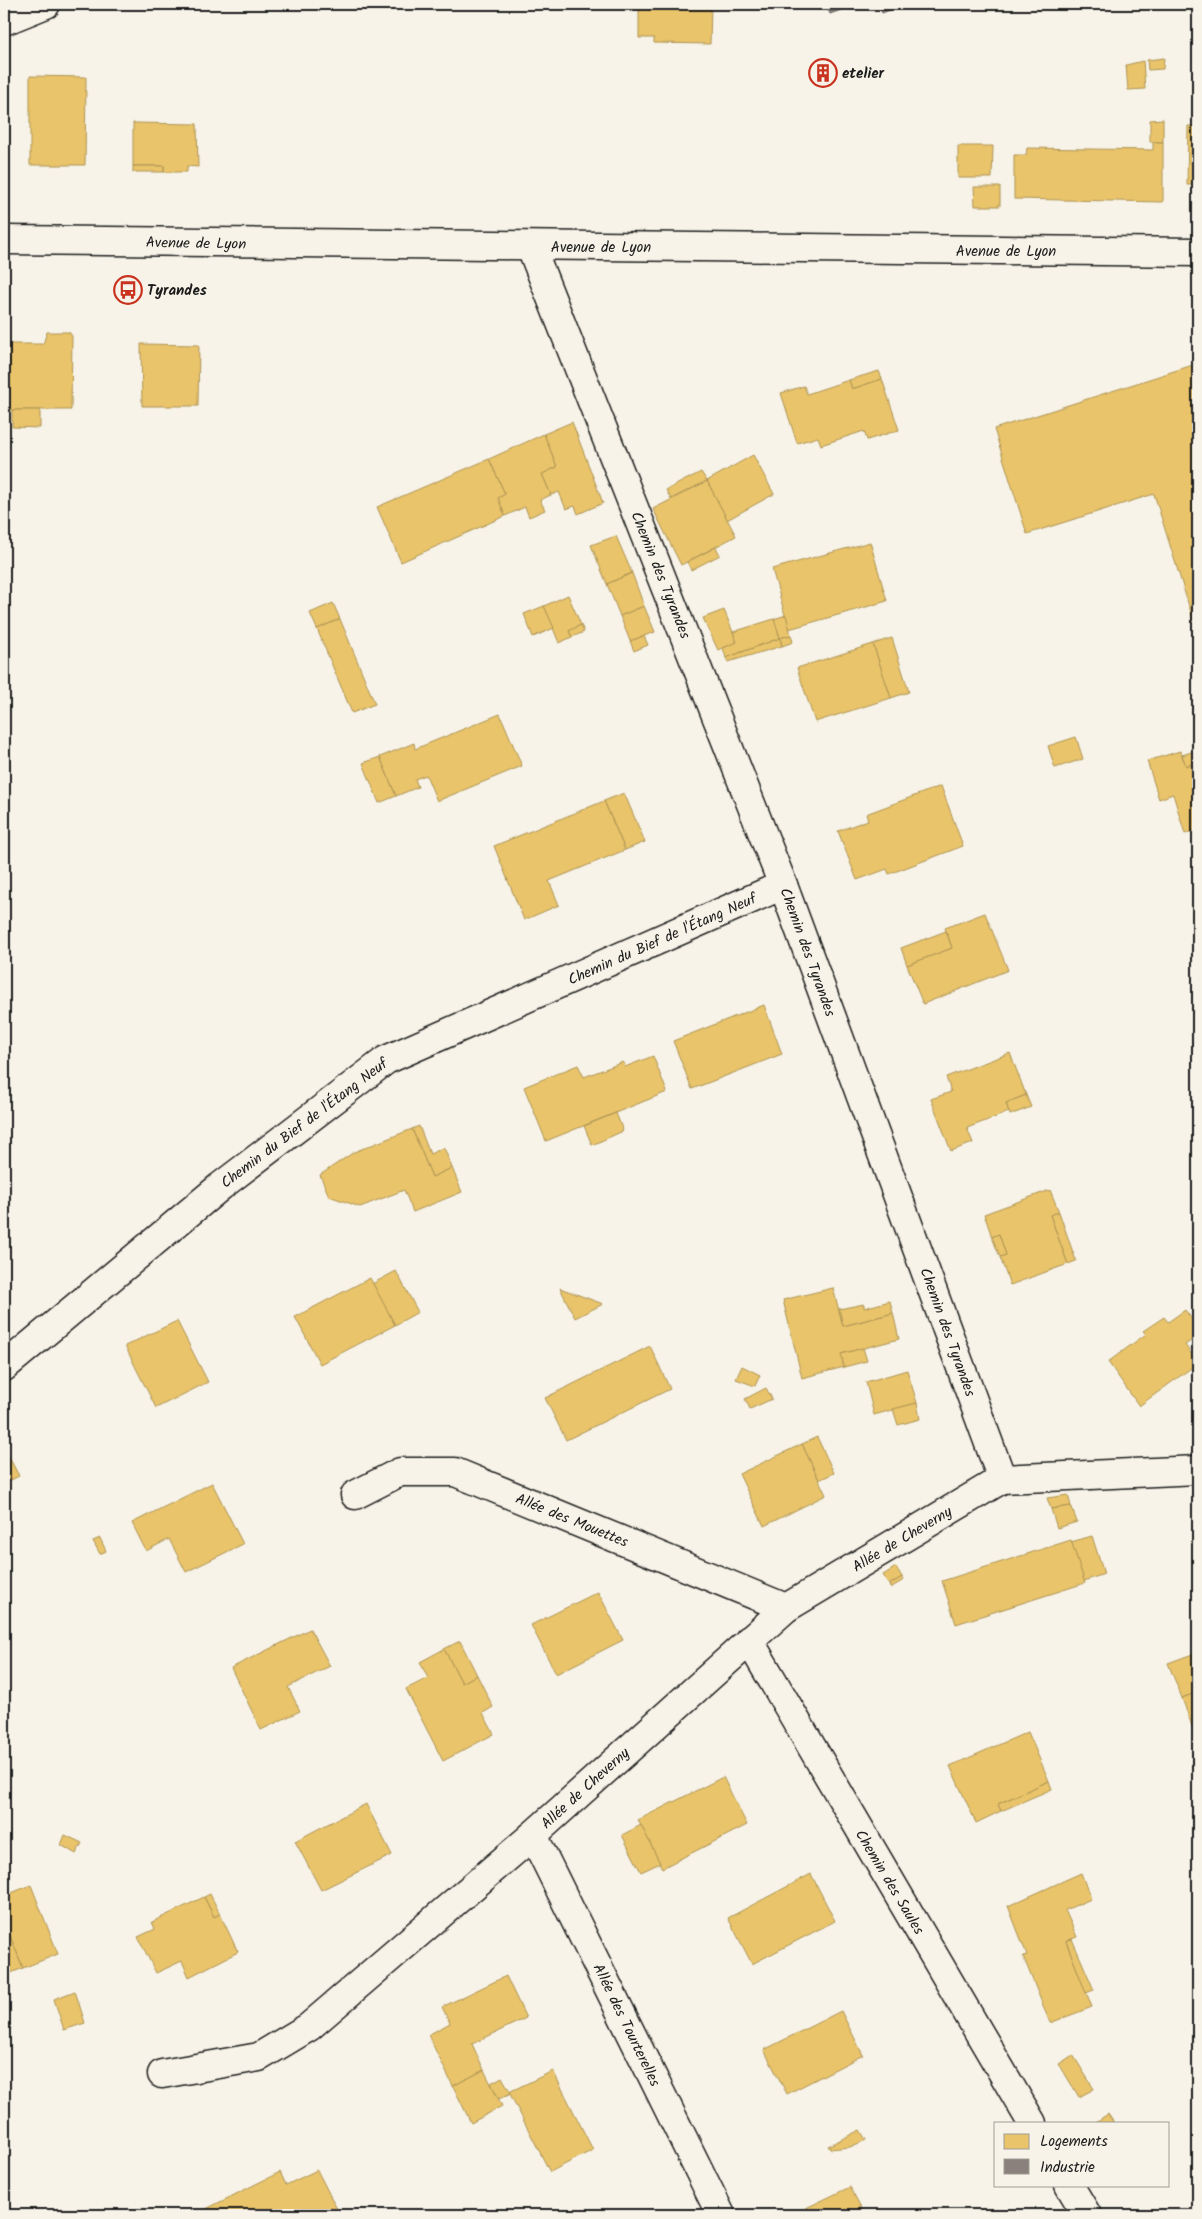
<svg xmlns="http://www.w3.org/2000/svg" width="1202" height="2219" viewBox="0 0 1202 2219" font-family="Kalam,sans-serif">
	<rect width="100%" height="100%" fill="#f7f3e8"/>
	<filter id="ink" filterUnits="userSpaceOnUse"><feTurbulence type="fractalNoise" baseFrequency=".02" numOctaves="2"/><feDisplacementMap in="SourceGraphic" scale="10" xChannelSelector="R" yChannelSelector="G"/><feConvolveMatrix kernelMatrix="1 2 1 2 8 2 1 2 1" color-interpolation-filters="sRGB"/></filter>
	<g filter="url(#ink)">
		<g fill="#e9c46a" stroke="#ac9253">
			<polygon points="639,4 711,4 710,44 654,43 654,38 639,38"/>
			<polygon points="1164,58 1163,69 1148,70 1147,60"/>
			<polygon points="1143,61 1145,89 1128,90 1126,65"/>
			<polygon points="835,66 834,80 812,81 812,67"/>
			<polygon points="30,76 86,77 85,165 30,165"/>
			<polygon points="1163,119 1163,142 1150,142 1150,120"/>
			<polygon points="133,123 197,124 198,167 187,166 187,172 164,172 164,166 133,166"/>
			<polygon points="1188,126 1198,126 1198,185 1187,185"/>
			<polygon points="1153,142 1163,142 1163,202 1014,199 1014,155 1026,155 1027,148 1153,150"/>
			<polygon points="958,146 993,146 992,178 958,178"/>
			<rect x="133" y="166" width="31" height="6"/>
			<polygon points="974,187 1000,187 1000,206 975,206"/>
			<polygon points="47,332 69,332 72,336 71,410 9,410 9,344 43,344"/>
			<polygon points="141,344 199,345 198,406 142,406"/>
			<polygon points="1196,364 1198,371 1198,635 1154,494 1027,534 994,429"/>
			<polygon points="879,371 882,379 852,389 849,380"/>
			<polygon points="882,379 899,430 867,440 864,431 821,445 818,437 797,443 781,393 804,386 807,394 849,380 852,389"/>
			<polygon points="12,410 40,410 40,428 12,427"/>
			<polygon points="572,422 603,503 578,514 575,506 566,509 559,492 551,495 542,474 557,467 544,434"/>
			<polygon points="544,434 557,467 542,474 551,495 540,500 545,510 529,517 525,507 505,516 498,498 505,494 489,459"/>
			<polygon points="753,455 774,494 727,520 707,481"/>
			<polygon points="489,459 505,494 498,498 505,516 401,562 377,507"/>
			<polygon points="701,472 707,481 671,499 666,490"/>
			<polygon points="707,481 736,536 681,565 653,509"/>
			<polygon points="616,536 632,573 607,584 591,545"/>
			<polygon points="870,542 887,601 789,629 772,569"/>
			<polygon points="716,547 720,555 691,570 687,562"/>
			<polygon points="632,573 644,606 620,616 607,584"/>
			<polygon points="568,595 581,625 569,631 572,637 559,643 544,606"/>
			<polygon points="333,603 340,619 317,629 310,613"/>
			<polygon points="544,606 554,628 533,637 524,614"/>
			<polygon points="644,606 655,632 630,641 620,616"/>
			<polygon points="724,610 737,642 718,650 703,618"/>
			<polygon points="786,615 791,635 780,638 774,619"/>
			<polygon points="340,619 375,704 352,713 317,629"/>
			<polygon points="774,619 780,638 726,658 723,648 737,642 733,632"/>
			<polygon points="581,625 584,632 572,637 569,631"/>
			<polygon points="791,635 793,642 782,646 780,638"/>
			<polygon points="644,636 648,645 634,651 630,641"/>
			<polygon points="780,638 782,646 728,662 726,658"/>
			<polygon points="892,638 909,692 891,698 873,644"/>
			<polygon points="873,644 891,698 815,722 797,668"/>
			<polygon points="500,714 522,766 437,801 426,775 415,779 418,787 396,796 380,757 414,743 415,749"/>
			<polygon points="1076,737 1083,759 1055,768 1048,746"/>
			<polygon points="1198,750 1198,762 1186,766 1182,755"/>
			<polygon points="1180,751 1186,766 1198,762 1198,829 1185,834 1173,794 1159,799 1147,761"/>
			<polygon points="380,757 396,796 379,803 363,763"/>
			<polygon points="941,786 963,846 889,874 887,869 857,880 838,831 868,820 866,814"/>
			<polygon points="624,793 645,842 625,850 604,801"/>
			<polygon points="604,801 625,850 549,881 559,905 524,920 494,846"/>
			<polygon points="985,913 1008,970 923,1004 907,965 952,948 945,928"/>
			<polygon points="946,931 952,948 907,965 901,948"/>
			<polygon points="764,1005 782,1054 692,1089 673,1041"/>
			<polygon points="1010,1053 1026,1095 1006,1103 1009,1112 967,1128 973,1143 951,1151 931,1099 951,1092 946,1077"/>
			<polygon points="653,1056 667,1092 546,1141 524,1087 578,1065 584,1077 623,1062 625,1067"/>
			<polygon points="1026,1095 1031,1107 1010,1115 1006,1103"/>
			<polygon points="616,1113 623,1131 592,1145 584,1126"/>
			<polygon points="419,1126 430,1154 443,1148 445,1150 452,1168 432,1177 412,1129"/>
			<polygon points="412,1129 432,1177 452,1168 462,1192 413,1212 404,1190 360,1207 329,1196 320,1175 354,1152"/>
			<polygon points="1050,1190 1059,1212 1050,1215 1068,1264 1010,1285 1000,1257 1006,1255 999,1234 992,1237 984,1214"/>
			<polygon points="1059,1212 1076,1261 1068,1264 1050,1215"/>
			<polygon points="999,1234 1006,1255 1000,1257 992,1237"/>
			<polygon points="396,1271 418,1312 395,1325 372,1284"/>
			<polygon points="370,1278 395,1325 320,1364 295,1317"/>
			<polygon points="560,1288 603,1304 575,1318"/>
			<polygon points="833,1288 843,1326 893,1313 899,1339 841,1354 844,1367 802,1378 783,1300"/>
			<polygon points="890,1301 893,1313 843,1326 839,1309 864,1304 864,1308"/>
			<polygon points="1185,1310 1198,1327 1198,1336 1185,1345 1198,1363 1139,1406 1108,1362 1146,1334 1143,1331 1164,1317 1168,1322"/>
			<polygon points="177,1321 208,1382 156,1408 125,1346"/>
			<polygon points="650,1346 670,1389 566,1440 545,1398"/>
			<polygon points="863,1348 867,1361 844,1367 841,1354"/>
			<polygon points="742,1366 760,1375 755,1386 736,1379"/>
			<polygon points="907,1370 917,1403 874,1415 866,1382"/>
			<polygon points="766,1388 772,1399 750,1409 745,1399"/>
			<polygon points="917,1403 920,1419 898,1425 893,1409"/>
			<polygon points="817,1437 834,1473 819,1480 802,1444"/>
			<polygon points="802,1444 826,1495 764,1526 739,1474"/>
			<polygon points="9,1457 19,1476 9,1481 4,1470 4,1460"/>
			<polygon points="4,1470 9,1481 4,1484"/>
			<polygon points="212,1483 243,1544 186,1572 169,1539 146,1551 132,1523"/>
			<polygon points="1068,1495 1071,1506 1051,1509 1047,1498"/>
			<polygon points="1071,1506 1077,1522 1057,1528 1051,1509"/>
			<polygon points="1092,1536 1104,1574 1084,1581 1071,1542"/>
			<polygon points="100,1538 106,1551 100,1554 93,1541"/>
			<polygon points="1071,1540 1085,1583 956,1624 942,1581"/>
			<polygon points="896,1567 902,1577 889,1585 883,1575"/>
			<polygon points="902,1577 904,1580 890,1588 889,1585"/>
			<polygon points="598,1592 623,1640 556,1674 531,1625"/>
			<polygon points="310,1629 330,1666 288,1687 300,1711 261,1730 231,1668"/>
			<polygon points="460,1641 477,1675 462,1683 444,1649"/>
			<polygon points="444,1649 462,1683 477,1675 493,1707 483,1713 494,1734 443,1761 406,1689 428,1678 420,1662"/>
			<polygon points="1198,1652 1198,1692 1182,1698 1168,1663"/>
			<polygon points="1198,1692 1198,1743 1182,1698"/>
			<polygon points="1028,1732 1049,1781 998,1804 1001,1811 976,1823 950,1766"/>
			<polygon points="723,1777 747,1825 662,1868 638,1820"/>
			<polygon points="1049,1781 1052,1789 1001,1811 998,1804"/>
			<polygon points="366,1804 392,1855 321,1890 295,1841"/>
			<polygon points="641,1825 660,1863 641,1872 622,1835"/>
			<polygon points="65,1835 82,1843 76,1854 61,1845"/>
			<polygon points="1081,1873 1091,1899 1065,1910 1077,1937 1066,1941 1092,2007 1050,2023 1023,1956 1027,1955 1008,1906"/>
			<polygon points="811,1874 835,1921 752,1964 728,1918"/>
			<polygon points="31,1885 58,1954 23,1968 4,1921 4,1896"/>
			<polygon points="210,1894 220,1914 214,1917 204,1897"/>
			<polygon points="204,1897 214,1917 220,1914 238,1952 189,1977 182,1961 156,1973 138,1937 155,1929 152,1922"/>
			<polygon points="4,1921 23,1968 4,1976"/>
			<polygon points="1072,1939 1094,1990 1086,1993 1066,1941"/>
			<polygon points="506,1976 526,2018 472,2044 484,2070 453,2086 428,2035 450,2023 442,2007"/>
			<polygon points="75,1991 85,2023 64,2030 54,1999"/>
			<polygon points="841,2011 863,2055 787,2094 764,2050"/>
			<polygon points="1073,2055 1094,2089 1079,2097 1059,2064"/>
			<polygon points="484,2070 502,2106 471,2123 453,2086"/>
			<polygon points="553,2071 593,2150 550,2172 509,2092"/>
			<polygon points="502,2077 511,2093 499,2099 491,2083"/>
			<polygon points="1108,2114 1114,2123 1094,2123"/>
			<polygon points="860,2130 866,2140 850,2147 830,2149 828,2146"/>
			<polygon points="317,2170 338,2211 330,2215 209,2215 206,2209 280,2172 286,2185"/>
			<polygon points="850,2187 865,2215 810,2215 806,2208"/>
		</g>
		<g fill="#8a817c" stroke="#69635f">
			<polygon points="826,4 858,4 830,14"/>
			<polygon points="878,4 906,4 882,13"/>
		</g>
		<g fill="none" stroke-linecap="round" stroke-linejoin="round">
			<defs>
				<g id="minor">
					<polyline points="4,21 46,4"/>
					<polyline points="531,247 783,885 1002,1479 1198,1470"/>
					<polyline points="4,1367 221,1186 386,1060 783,885"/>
					<polyline points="355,1495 400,1472 455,1472 786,1608"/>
					<polyline points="749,1640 1032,2123"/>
					<polyline points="533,1835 721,2215"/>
					<polyline points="162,2074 259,2057 309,2027 533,1835 786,1608 1002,1479"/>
					<polyline points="1069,2185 1087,2215"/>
				</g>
				<polyline id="major" points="4,240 1198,252"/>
			</defs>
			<use href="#minor" stroke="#1c1c1c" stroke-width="31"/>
			<use href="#major" stroke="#1c1c1c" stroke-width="31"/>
			<use href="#minor" stroke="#f7f3e8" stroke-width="28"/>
			<use href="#major" stroke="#f7f3e8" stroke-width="28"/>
		</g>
	</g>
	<defs>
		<symbol id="building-ring" viewBox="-11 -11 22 22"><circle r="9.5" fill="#f7f3e8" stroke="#c8321e" stroke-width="1.5"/><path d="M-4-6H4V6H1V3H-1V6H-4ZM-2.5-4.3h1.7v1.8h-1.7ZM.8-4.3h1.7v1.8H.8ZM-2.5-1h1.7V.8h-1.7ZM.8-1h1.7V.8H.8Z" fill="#c8321e"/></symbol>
		<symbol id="bus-ring" viewBox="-11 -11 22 22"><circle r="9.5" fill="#f7f3e8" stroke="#c8321e" stroke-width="1.5"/><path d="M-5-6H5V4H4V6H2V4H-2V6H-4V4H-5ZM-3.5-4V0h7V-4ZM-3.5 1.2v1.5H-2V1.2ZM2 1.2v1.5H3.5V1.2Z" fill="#c8321e"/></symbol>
	</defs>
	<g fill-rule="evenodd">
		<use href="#building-ring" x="807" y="57" width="32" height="32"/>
		<use href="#bus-ring" x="112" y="274" width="32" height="32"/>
	</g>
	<g text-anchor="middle" stroke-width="5" stroke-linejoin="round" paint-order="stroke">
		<g font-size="15" font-weight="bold" fill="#1c1c1c" stroke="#f7f3e8" text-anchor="start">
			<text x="842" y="78">etelier</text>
			<text x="147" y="295">Tyrandes</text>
		</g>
		<g font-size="15" fill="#1c1c1c" stroke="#f7f3e8">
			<text transform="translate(196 243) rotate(1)" y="5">Avenue de Lyon</text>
			<text x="601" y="252">Avenue de Lyon</text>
			<text x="1006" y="256">Avenue de Lyon</text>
			<text transform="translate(661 575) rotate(68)" y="5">Chemin des Tyrandes</text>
			<text transform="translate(662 939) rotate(-24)" y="5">Chemin du Bief de l'Étang Neuf</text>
			<text transform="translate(808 952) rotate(70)" y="5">Chemin des Tyrandes</text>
			<text transform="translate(304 1123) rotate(-37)" y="5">Chemin du Bief de l'Étang Neuf</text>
			<text transform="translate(948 1332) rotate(70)" y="5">Chemin des Tyrandes</text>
			<text transform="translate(572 1520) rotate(22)" y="5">Allée des Mouettes</text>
			<text transform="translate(902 1539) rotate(-31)" y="5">Allée de Cheverny</text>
			<text transform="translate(585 1788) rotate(-42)" y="5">Allée de Cheverny</text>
			<text transform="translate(890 1882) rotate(59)" y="5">Chemin des Saules</text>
			<text transform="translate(627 2025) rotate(64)" y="5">Allée des Tourterelles</text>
		</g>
	</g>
	<rect width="1202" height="2219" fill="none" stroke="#f7f3e8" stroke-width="20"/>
	<rect x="10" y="10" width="1182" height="2199" fill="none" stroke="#1c1c1c" stroke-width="2" filter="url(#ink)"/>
	<rect x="994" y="2122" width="175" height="65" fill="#f7f3e8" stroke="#9f9d96"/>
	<rect x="1004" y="2134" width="25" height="15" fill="#e9c46a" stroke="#9f9d96"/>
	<text x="1040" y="2146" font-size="15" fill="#1c1c1c">Logements</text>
	<rect x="1004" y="2159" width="25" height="15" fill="#8a817c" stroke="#9f9d96"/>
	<text x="1040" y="2172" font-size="15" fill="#1c1c1c">Industrie</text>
</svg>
